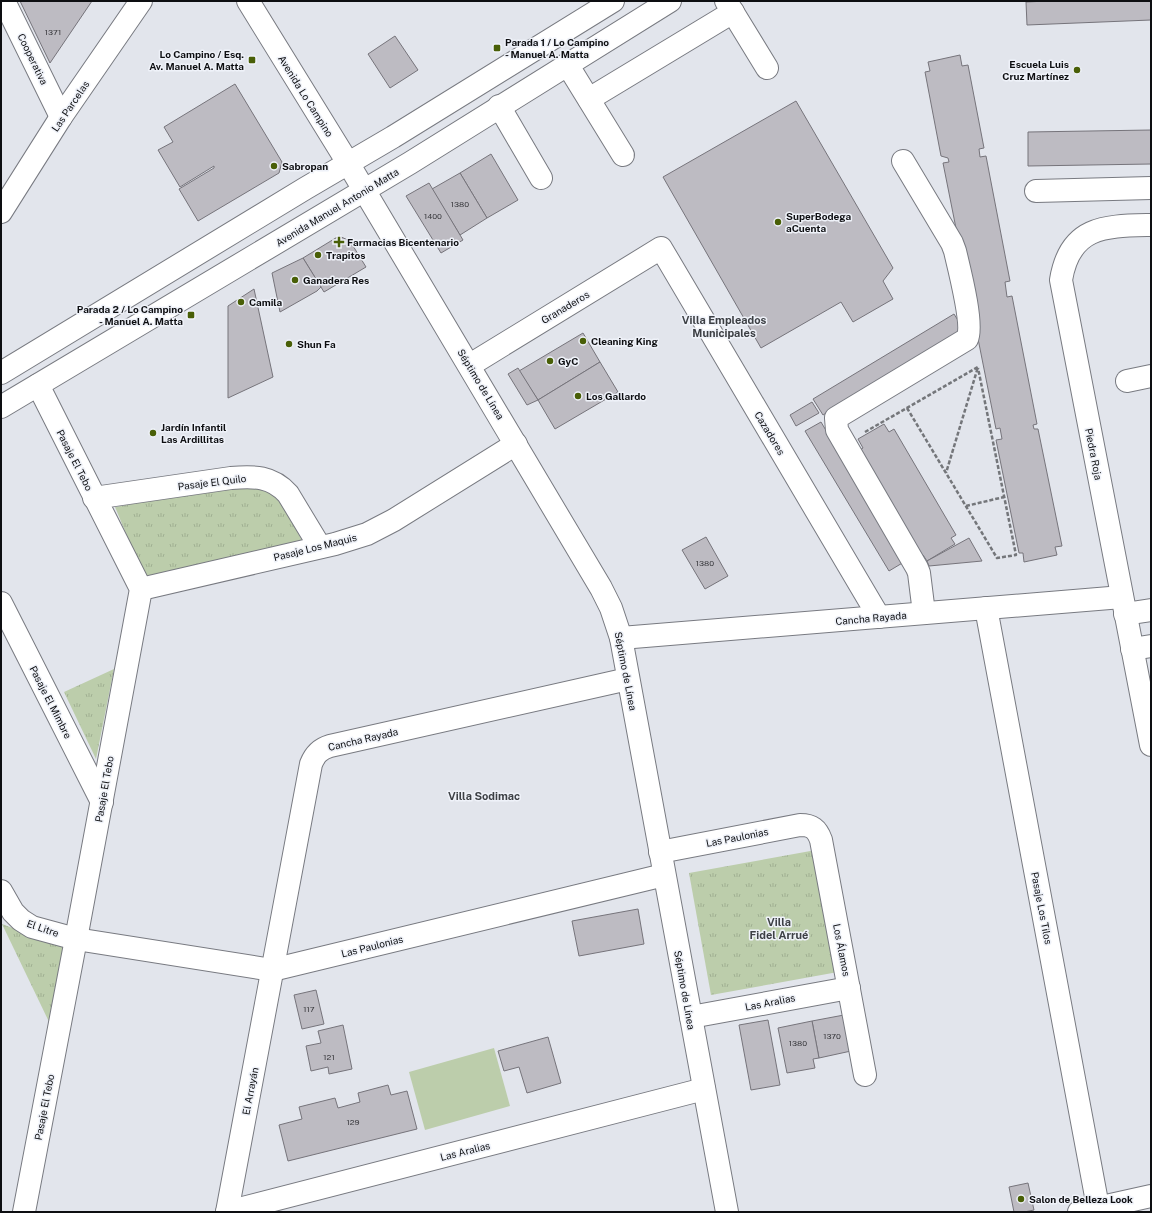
<svg xmlns="http://www.w3.org/2000/svg" width="1152" height="1213" viewBox="0 0 1152 1213" font-family="'Public Sans',sans-serif">
	<defs>
		<pattern id="park-tufts" width="24" height="20" patternUnits="userSpaceOnUse"><rect width="24" height="20" fill="#bccdab"/><path d="M3 7l-1-3M5 7V3M7 7l1-3M15 17l-1-3M17 17v-4M19 17l1-3" fill="none" stroke="#a0af92"/></pattern>
	</defs>
	<rect width="100%" height="100%" fill="#e2e5ec"/>
	<g fill="url(#park-tufts)">
		<polygon points="252,482 276,493 285,506 303,543 144,577 115,507"/>
		<polygon points="114,669 96,759 64,692"/>
		<polygon points="816,850 838,972 711,995 689,873"/>
		<polygon points="2,924 63,947 51,1026"/>
	</g>
	<polygon fill="#bccdab" points="494,1048 510,1106 425,1130 409,1072"/>
	<g fill="#bdbbc2" stroke="#76747b">
		<polygon points="20,1 92,1 50,63"/>
		<polygon points="1047,1 1151,1 1151,20 1027,25 1026,2"/>
		<polygon points="395,36 418,70 390,88 368,54"/>
		<polygon points="960,55 962,66 968,65 984,148 979,149 980,157 986,156 1010,281 1005,282 1007,297 1012,296 1037,424 1033,425 1034,429 1038,429 1062,546 1055,547 1057,555 1024,562 1023,553 1019,553 996,440 1002,439 1000,428 996,429 943,163 949,162 948,158 941,156 925,72 930,71 928,62"/>
		<polygon points="235,84 282,162 279,173 198,221 179,189 214,168 214,166 180,187 158,150 173,142 164,127"/>
		<polygon points="796,101 893,268 883,281 893,299 853,322 841,302 761,348 663,177"/>
		<polygon points="1151,130 1151,164 1028,166 1028,132"/>
		<polygon points="491,154 518,200 487,218 460,173"/>
		<polygon points="460,173 487,218 460,235 432,189"/>
		<polygon points="429,183 463,240 441,253 406,196"/>
		<polygon points="339,236 350,241 366,267 324,292 303,258"/>
		<polygon points="303,258 321,287 317,291 280,312 272,273"/>
		<polygon points="254,289 273,377 228,398 228,306"/>
		<polygon points="954,314 964,330 823,415 813,399"/>
		<polygon points="583,333 600,362 538,400 519,371"/>
		<polygon points="600,362 618,392 555,429 538,400"/>
		<polygon points="518,368 538,400 527,405 508,374"/>
		<polygon points="812,402 819,413 796,426 790,415"/>
		<polygon points="821,422 904,562 889,571 805,431"/>
		<polygon points="884,424 889,432 894,429 956,535 951,538 955,544 927,561 923,555 918,558 856,452 863,448 858,439"/>
		<polygon points="706,537 728,576 705,589 682,550"/>
		<polygon points="969,538 982,561 929,566 927,561"/>
		<polygon points="638,909 644,944 579,956 572,921"/>
		<polygon points="316,990 324,1024 302,1029 294,995"/>
		<polygon points="844,1015 851,1051 819,1058 812,1021"/>
		<polygon points="768,1020 780,1085 751,1090 739,1025"/>
		<polygon points="812,1021 819,1058 813,1059 815,1068 787,1073 778,1028"/>
		<polygon points="343,1025 352,1069 329,1074 328,1067 311,1071 306,1046 321,1043 318,1031"/>
		<polygon points="548,1037 561,1083 527,1093 519,1067 504,1071 498,1051"/>
		<polygon points="388,1085 391,1095 407,1091 417,1129 288,1161 279,1125 302,1119 299,1107 335,1098 338,1108 360,1102 358,1093"/>
		<polygon points="1028,1183 1034,1210 1024,1212 1014,1212 1009,1187"/>
	</g>
	<g fill="none" stroke-linecap="round" stroke-linejoin="round">
		<defs>
			<g id="minor">
				<polyline points="4,1 61,117"/>
				<polyline points="726,1 767,68"/>
				<polyline points="567,64 623,155"/>
				<polyline points="589,99 733,12"/>
				<polyline points="499,106 541,178"/>
				<path d="M903,161l49,82 3,8c4,17 19,75 12,88l-131,79 1,12 80,138 2,5 5,40"/>
				<polyline points="348,163 601,588 611,608 621,638 727,1212"/>
				<polyline points="1036,191 1151,188"/>
				<polyline points="1,212 61,117 141,1"/>
				<path d="M1151,225c-45,1 -81,0 -90,55l90,465"/>
				<polyline points="470,365 661,248 879,617"/>
				<polyline points="1127,381 1151,376"/>
				<path d="M94,498l137,-20c23,-2 41,-2 57,16l32,53"/>
				<polyline points="141,589 335,544 367,534 394,520 516,444"/>
				<polyline points="1,603 102,802"/>
				<polyline points="986,608 1098,1207"/>
				<polyline points="1125,614 1151,610"/>
				<polyline points="621,638 1122,597"/>
				<polyline points="1132,649 1151,646"/>
				<path d="M660,852l140,-27c12,0 17,4 21,15l44,235"/>
				<polyline points="1,891 13,912 21,920 32,927 76,939 272,970 664,875"/>
				<polyline points="691,1017 849,988"/>
				<polyline points="24,1212 76,939 141,589 38,385"/>
				<path d="M227,1212l84,-448c4,-10 9,-15 19,-18l298,-67"/>
				<polyline points="227,1212 704,1089"/>
				<polyline points="1079,1212 1151,1196"/>
			</g>
			<g id="major">
				<polyline points="248,1 348,163"/>
				<polyline points="1,373 306,188 393,137 613,1"/>
				<polyline points="1,407 410,163 670,1"/>
			</g>
		</defs>
		<use href="#minor" stroke="#787a81" stroke-width="24"/>
		<use href="#major" stroke="#787a81" stroke-width="24"/>
		<g stroke="#74767a" stroke-width="2.5" stroke-dasharray="4 2" stroke-linecap="butt">
			<polyline points="907,408 997,558 1016,555 978,368"/>
			<polyline points="865,432 978,367 946,473"/>
			<polyline points="966,506 1004,497"/>
		</g>
		<use href="#minor" stroke="#fff" stroke-width="22"/>
		<use href="#major" stroke="#fff" stroke-width="22"/>
	</g>
	<g fill="#495f07" stroke="#eff2f9" stroke-width="1.5">
		<rect x="493" y="44" width="8" height="8" rx="2"/>
		<rect x="248" y="56" width="8" height="8" rx="2"/>
		<circle cx="1077" cy="70" r="4"/>
		<circle cx="274" cy="166" r="4"/>
		<circle cx="778" cy="222" r="4"/>
		<path d="M337 236h4v4h4v4h-4v4h-4v-4h-4v-4h4z"/>
		<circle cx="318" cy="255" r="4"/>
		<circle cx="295" cy="280" r="4"/>
		<circle cx="241" cy="302" r="4"/>
		<rect x="187" y="311" width="8" height="8" rx="2"/>
		<circle cx="583" cy="341" r="4"/>
		<circle cx="289" cy="344" r="4"/>
		<circle cx="550" cy="361" r="4"/>
		<circle cx="578" cy="396" r="4"/>
		<circle cx="153" cy="433" r="4"/>
		<circle cx="1021" cy="1199" r="4"/>
	</g>
	<g text-anchor="middle" stroke-width="3" stroke-linejoin="round" paint-order="stroke">
		<g font-size="8" fill="#39393d">
			<text x="53" y="35">1371</text>
			<text x="460" y="207">1380</text>
			<text x="433" y="219">1400</text>
			<text x="705" y="566">1380</text>
			<text x="309" y="1012">117</text>
			<text x="832" y="1039">1370</text>
			<text x="798" y="1046">1380</text>
			<text x="329" y="1060">121</text>
			<text x="353" y="1125">129</text>
		</g>
		<g font-size="10" font-weight="bold" fill="#0d0e11" stroke="#eff2f9" text-anchor="start">
			<text x="505" y="46">Parada 1 / Lo Campino<tspan x="505" dy="12">- Manuel A. Matta</tspan></text>
			<text x="244" y="58" text-anchor="end">Lo Campino / Esq.<tspan x="244" dy="12">Av. Manuel A. Matta</tspan></text>
			<text x="1069" y="68" text-anchor="end">Escuela Luis<tspan x="1069" dy="12">Cruz Martínez</tspan></text>
			<text x="282" y="170">Sabropan</text>
			<text x="786" y="220">SuperBodega<tspan x="786" dy="12">aCuenta</tspan></text>
			<text x="347" y="246">Farmacias Bicentenario</text>
			<text x="326" y="259">Trapitos</text>
			<text x="303" y="284">Ganadera Res</text>
			<text x="249" y="306">Camila</text>
			<text x="183" y="313" text-anchor="end">Parada 2 / Lo Campino<tspan x="183" dy="12">- Manuel A. Matta</tspan></text>
			<text x="591" y="345">Cleaning King</text>
			<text x="297" y="348">Shun Fa</text>
			<text x="558" y="365">GyC</text>
			<text x="586" y="400">Los Gallardo</text>
			<text x="161" y="431">Jardín Infantil<tspan x="161" dy="12">Las Ardillitas</tspan></text>
			<text x="1029" y="1203">Salon de Belleza Look</text>
		</g>
		<g font-size="10" fill="#0d0e11" stroke="#eff2f9">
			<text transform="translate(33 59) rotate(64)" y="4">Cooperativa</text>
			<text transform="translate(306 96) rotate(58)" y="4">Avenida Lo Campino</text>
			<text transform="translate(70 106) rotate(-56)" y="4">Las Parcelas</text>
			<text transform="translate(337 207) rotate(-31)" y="4">Avenida Manuel Antonio Matta</text>
			<text transform="translate(565 307) rotate(-31)" y="4">Granaderos</text>
			<text transform="translate(481 384) rotate(59)" y="4">Séptimo de Línea</text>
			<text transform="translate(770 433) rotate(59)" y="4">Cazadores</text>
			<text transform="translate(1094 454) rotate(79)" y="4">Piedra Roja</text>
			<text transform="translate(75 460) rotate(63)" y="4">Pasaje El Tebo</text>
			<text transform="translate(212 482) rotate(-7)" y="4">Pasaje El Quilo</text>
			<text transform="translate(315 547) rotate(-14)" y="4">Pasaje Los Maquis</text>
			<text transform="translate(871 618) rotate(-5)" y="4">Cancha Rayada</text>
			<text transform="translate(626 671) rotate(79)" y="4">Séptimo de Línea</text>
			<text transform="translate(51 702) rotate(63)" y="4">Pasaje El Mimbre</text>
			<text transform="translate(363 739) rotate(-13)" y="4">Cancha Rayada</text>
			<text transform="translate(104 789) rotate(-80)" y="4">Pasaje El Tebo</text>
			<text transform="translate(737 837) rotate(-11)" y="4">Las Paulonias</text>
			<text transform="translate(1042 908) rotate(79)" y="4">Pasaje Los Tilos</text>
			<text transform="translate(43 928) rotate(19)" y="4">El Litre</text>
			<text transform="translate(372 946) rotate(-14)" y="4">Las Paulonias</text>
			<text transform="translate(842 950) rotate(79)" y="4">Los Álamos</text>
			<text transform="translate(685 990) rotate(80)" y="4">Séptimo de Línea</text>
			<text transform="translate(770 1002) rotate(-11)" y="4">Las Aralias</text>
			<text transform="translate(250 1091) rotate(-79)" y="4">El Arrayán</text>
			<text transform="translate(44 1107) rotate(-79)" y="4">Pasaje El Tebo</text>
			<text transform="translate(465 1151) rotate(-14)" y="4">Las Aralias</text>
		</g>
		<g font-size="11" font-weight="bold" fill="#3d4045" stroke="#eff2f9">
			<text x="724" y="324">Villa Empleados<tspan x="724" dy="13">Municipales</tspan></text>
			<text x="484" y="800">Villa Sodimac</text>
			<text x="779" y="926">Villa<tspan x="779" dy="13">Fidel Arrué</tspan></text>
		</g>
	</g>
	<rect width="1152" height="1213" fill="none" stroke="#0d0e11" stroke-width="4"/>
</svg>
